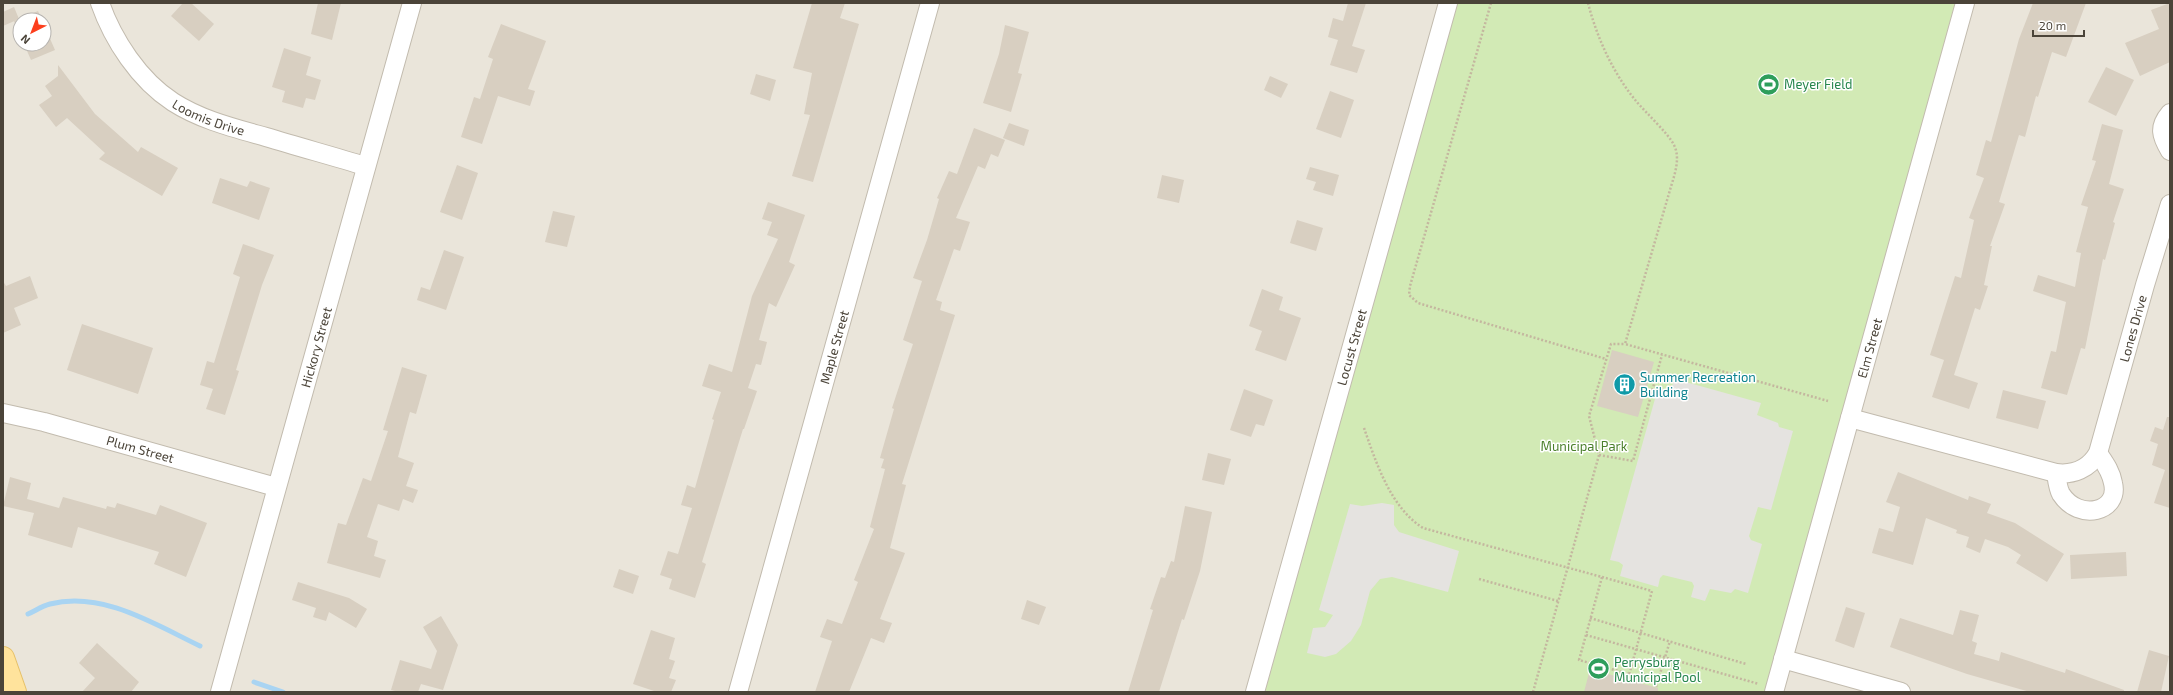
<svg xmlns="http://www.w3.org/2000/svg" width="2173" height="695" viewBox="0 0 2173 695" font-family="'Exo 2',sans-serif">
	<rect width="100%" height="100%" fill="#f6f3ec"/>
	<path fill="#eae5da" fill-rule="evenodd" d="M3,3h2167v689h-2167zM20,20h24v24h-24z"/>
	<polygon fill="#d2eab5" points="1457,3 1955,3 1768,692 1265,692"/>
	<g fill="#e5e3e0">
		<polygon points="1675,379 1761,403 1757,415 1778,423 1779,427 1793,431 1771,510 1758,507 1749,536 1751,540 1762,544 1748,593 1735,589 1731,593 1710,589 1705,601 1691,597 1694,586 1692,582 1663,575 1660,578 1658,587 1620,576 1623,565 1619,562 1610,560 1658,388 1670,391"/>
		<polygon points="1382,503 1394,505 1394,525 1399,532 1459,551 1448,592 1392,577 1380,579 1370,591 1361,625 1351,641 1336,654 1325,657 1307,653 1313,628 1325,627 1333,615 1319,610 1350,504 1362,506"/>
	</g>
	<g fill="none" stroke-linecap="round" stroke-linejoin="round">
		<g stroke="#a9d4f2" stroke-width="5">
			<path d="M28,614c7,-3 14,-8 22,-10 53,-13 104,20 150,42"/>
			<polyline points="254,682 283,692"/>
		</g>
	</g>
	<g fill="#d8cfc1">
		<polygon points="183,3 191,3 214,24 199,41 171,16"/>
		<polygon points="318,3 341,3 332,40 311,34"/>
		<polygon points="812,3 845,3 840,18 859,24 813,182 792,176 810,115 804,114 812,73 793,68"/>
		<polygon points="1348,3 1366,3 1352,46 1365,50 1357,73 1330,65 1338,40 1328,37 1333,18 1343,21"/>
		<polygon points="2033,3 2086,3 2066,57 2052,52 2038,97 2036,96 2025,137 2019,135 1999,202 2005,204 1990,246 1992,246 1984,285 1988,286 1980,310 1975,308 1954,375 1978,383 1969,409 1932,397 1944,360 1930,355 1955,276 1961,278 1974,220 1969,218 1984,178 1976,175 1986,140 1991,142 2019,39"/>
		<polygon points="2170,3 2170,62 2140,76 2125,43 2159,29 2151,10"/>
		<polygon points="14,7 19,19 3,26 3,12"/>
		<polygon points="38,11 42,20 20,20 20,35 14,21"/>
		<polygon points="501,24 546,41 528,89 535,91 530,106 498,96 482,144 461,137 474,97 480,99 493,59 488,57"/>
		<polygon points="44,25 55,50 31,60 24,44 44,44"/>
		<polygon points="1005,25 1029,32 1018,73 1022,74 1011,112 983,103 999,54"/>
		<polygon points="284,48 311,57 306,75 321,80 315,100 306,98 303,108 282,102 285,91 272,87"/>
		<polygon points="58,65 95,114 138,152 141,147 178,168 162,196 99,159 105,153 67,118 56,127 39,105 52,96 45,86 58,76"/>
		<polygon points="2106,67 2134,80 2116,116 2088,102"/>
		<polygon points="756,74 776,80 770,101 750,94"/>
		<polygon points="1270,76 1288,84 1281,98 1264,90"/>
		<polygon points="1330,91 1354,100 1341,138 1316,129"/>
		<polygon points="1009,123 1029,130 1024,146 1003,138"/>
		<polygon points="2102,124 2123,130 2109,184 2124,189 2113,222 2115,223 2105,260 2103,259 2085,349 2081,348 2067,395 2041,388 2051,351 2056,352 2066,302 2033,291 2038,275 2075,287 2081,253 2076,252 2088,207 2081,205 2096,161 2092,160"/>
		<polygon points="974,128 1005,140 998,157 991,154 985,169 978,166 956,218 970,222 960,251 954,249 936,300 942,302 940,310 955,315 902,484 906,485 890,548 905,553 880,619 892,623 884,643 871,638 849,692 815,692 832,641 820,637 827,619 842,624 858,582 854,580 874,529 870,527 885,469 881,468 884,459 880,458 894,409 892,408 913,344 903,340 922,281 913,278 927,240 939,199 937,198 949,171 957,174"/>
		<polygon points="457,165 478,173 462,220 440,212"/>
		<polygon points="1310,167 1339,175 1333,196 1313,190 1316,182 1306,179"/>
		<polygon points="1162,175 1184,180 1179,203 1157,198"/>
		<polygon points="220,178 247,187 250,181 270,188 259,220 212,203"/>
		<polygon points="768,202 805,215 789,262 795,265 776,307 769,303 759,340 767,342 761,365 756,364 748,388 757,391 744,429 743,429 702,562 706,564 695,598 669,589 672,579 660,575 668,551 678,554 692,508 681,505 687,485 695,488 714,420 712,419 721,392 702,386 709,364 732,372 752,296 778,239 767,235 772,222 762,219"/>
		<polygon points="553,211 575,216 567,247 545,242"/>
		<polygon points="1297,220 1323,228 1316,251 1290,243"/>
		<polygon points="243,244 274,255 262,285 236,370 239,371 225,415 206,409 213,389 200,385 207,361 214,363 240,277 233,274"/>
		<polygon points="444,250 464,257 446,310 417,300 421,287 430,290"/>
		<polygon points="30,276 38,298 14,308 21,325 3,333 3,281 6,286"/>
		<polygon points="1262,289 1283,297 1279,310 1301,318 1286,361 1255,350 1262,331 1249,326"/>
		<polygon points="82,324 153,348 138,394 67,370"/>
		<polygon points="1612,350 1654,362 1638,417 1597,406"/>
		<polygon points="402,367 427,375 416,414 410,412 398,457 414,463 406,486 418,490 413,503 403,499 399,511 378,504 367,537 378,541 374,556 386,560 380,578 327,563 338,523 346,525 363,478 371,481 388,431 383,430"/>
		<polygon points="1244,389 1273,400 1264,426 1256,424 1251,437 1230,430"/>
		<polygon points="2003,390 2046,401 2038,429 1996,418"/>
		<polygon points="2167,417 2170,417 2170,508 2154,503 2165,470 2152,465 2158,444 2150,441 2155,427 2163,430"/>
		<polygon points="1208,453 1231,459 1224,485 1202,480"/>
		<polygon points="1898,472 1968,500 1969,496 1991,504 1987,513 2015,523 2064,554 2047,582 2016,563 2021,555 2008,547 1985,539 1980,553 1966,547 1969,537 1956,533 1957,530 1926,518 1913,565 1872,553 1879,528 1893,532 1900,507 1886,502"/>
		<polygon points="10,477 31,483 27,499 59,508 63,497 106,509 107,506 115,508 117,503 156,515 160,505 207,523 186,577 154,564 159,552 78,527 72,548 28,535 34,513 3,506"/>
		<polygon points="1185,506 1212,512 1200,571 1184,620 1182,619 1159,692 1128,692 1153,610 1150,609 1161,577 1165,578 1171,561 1174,562"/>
		<polygon points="2126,552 2127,576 2071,579 2070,555"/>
		<polygon points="619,569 639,576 633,594 613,587"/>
		<polygon points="298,582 349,598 367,609 356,628 329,612 326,621 313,617 316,608 292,600"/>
		<polygon points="1027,600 1046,607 1039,625 1021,619"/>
		<polygon points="1846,607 1865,613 1854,648 1835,641"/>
		<polygon points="1960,610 1979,615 1972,641 1977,643 1974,654 1999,661 2001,652 2065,673 2066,669 2124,690 2124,692 2030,692 1967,674 1890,647 1900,618 1953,635"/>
		<polygon points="441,616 458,645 443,690 421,684 418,692 399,692 391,690 400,660 431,669 437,651 423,627"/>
		<polygon points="651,630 675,638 669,659 675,661 669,678 676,680 671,692 657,692 633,684"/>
		<polygon points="97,643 139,682 131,692 82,692 95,678 79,663"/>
		<polygon points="2149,650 2169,656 2161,692 2137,692"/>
		<polygon points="1590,669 1658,688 1658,692 1584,692"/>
	</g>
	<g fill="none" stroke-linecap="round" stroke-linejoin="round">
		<defs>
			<g id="street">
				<path id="s1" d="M100,3c13,37 39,77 73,99 28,18 61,26 93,35 33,10 66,19 99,29"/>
				<path d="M2170,113c-12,14 -9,23 0,38"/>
				<path id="s2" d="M3,413l41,9 232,65"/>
				<path id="s3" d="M1850,418l206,55c17,2 33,-4 42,-20l47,-168 25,-81"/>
				<path d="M2056,473c1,7 2,16 5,21 18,28 59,18 52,-11 -2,-12 -9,-21 -15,-30"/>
				<polyline points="1783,659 1901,692"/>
				<path id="s4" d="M220,692l192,-689"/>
				<path id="s5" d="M738,692l192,-689"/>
				<path id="s6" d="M1255,692l193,-689"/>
				<path id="s7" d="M1774,692l191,-689"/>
			</g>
			<polyline id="primary" points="3,658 15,692"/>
		</defs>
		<use href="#street" stroke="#c2bbae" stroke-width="20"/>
		<use href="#primary" stroke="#e6c16a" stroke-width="24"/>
		<g stroke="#c4b79f" stroke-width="2.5" stroke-dasharray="2 2" stroke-linecap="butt">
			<polyline points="1491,3 1410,286 1409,295 1418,303 1606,359"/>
			<path d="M1588,3c9,35 25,70 48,98 10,12 32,32 38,44 7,14 0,31 -4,45l-45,154 203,57"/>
			<path d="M1364,428c12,34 26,79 59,100l179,49 -16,58 173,49"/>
			<polyline points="1599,455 1633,461 1662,355"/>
			<polyline points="1602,577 1652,591 1628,679"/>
			<polyline points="1479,579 1558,601"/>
			<polyline points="1590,618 1746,664"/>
			<polyline points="1586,635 1579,660 1629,674"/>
			<polyline points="1656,687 1670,641"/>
			<polyline points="1533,692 1599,455 1589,416 1611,344 1625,344"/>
		</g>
		<use href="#street" stroke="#fff" stroke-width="18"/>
		<use href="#primary" stroke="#ffe39c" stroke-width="22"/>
	</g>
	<defs>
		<symbol id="stadium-disc" viewBox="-11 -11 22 22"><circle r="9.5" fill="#2e9e5b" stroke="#fff"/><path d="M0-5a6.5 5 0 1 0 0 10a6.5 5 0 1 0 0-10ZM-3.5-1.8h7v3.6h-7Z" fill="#fff"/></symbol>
		<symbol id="building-disc" viewBox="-11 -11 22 22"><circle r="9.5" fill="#0f9aa8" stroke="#fff"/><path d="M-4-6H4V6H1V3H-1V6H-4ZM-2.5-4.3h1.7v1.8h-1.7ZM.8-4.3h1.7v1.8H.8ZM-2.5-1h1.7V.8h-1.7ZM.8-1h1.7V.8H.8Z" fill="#fff"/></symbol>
	</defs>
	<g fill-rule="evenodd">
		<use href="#stadium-disc" x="1756" y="72" width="25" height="25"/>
		<use href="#building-disc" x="1612" y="372" width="25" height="25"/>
		<use href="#stadium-disc" x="1586" y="656" width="25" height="25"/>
	</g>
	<g text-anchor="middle" stroke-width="3" stroke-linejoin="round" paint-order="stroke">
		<g font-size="13" fill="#27864d" stroke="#fff" text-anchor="start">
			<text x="1784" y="89">Meyer Field</text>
			<text x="1614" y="667">Perrysburg<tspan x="1614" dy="15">Municipal Pool</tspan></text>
		</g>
		<g font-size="13" fill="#4b4439" stroke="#fff">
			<text dy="5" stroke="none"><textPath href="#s1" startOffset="164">Loomis Drive</textPath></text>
			<text dy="5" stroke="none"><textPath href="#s3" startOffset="392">Lones Drive</textPath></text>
			<text dy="5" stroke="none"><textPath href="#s4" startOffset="358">Hickory Street</textPath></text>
			<text dy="5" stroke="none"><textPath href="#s5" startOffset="358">Maple Street</textPath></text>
			<text dy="5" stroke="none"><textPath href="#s6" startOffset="358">Locust Street</textPath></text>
			<text dy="5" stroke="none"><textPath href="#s7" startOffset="357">Elm Street</textPath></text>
			<text dy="5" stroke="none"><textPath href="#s2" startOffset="142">Plum Street</textPath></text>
		</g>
		<g font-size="13" fill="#0d838f" stroke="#fff" text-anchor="start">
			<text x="1640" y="382">Summer Recreation<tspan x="1640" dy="15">Building</tspan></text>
		</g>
		<g font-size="13" fill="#4a7f2a" stroke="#fff">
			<text x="1584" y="451">Municipal Park</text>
		</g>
	</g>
	<rect width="2173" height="695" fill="none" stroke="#4b4439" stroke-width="8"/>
	<g transform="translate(32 32) rotate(222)"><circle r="19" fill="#ffffff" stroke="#b7b4b0"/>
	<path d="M0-3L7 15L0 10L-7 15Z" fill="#fc3f1d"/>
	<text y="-6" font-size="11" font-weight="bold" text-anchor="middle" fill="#4b4439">N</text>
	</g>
	<path d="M2033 30v6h51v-6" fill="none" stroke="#4b4439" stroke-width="2"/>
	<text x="2039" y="30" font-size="12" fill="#4b4439" stroke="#ffffff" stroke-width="3" paint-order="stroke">20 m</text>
</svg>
